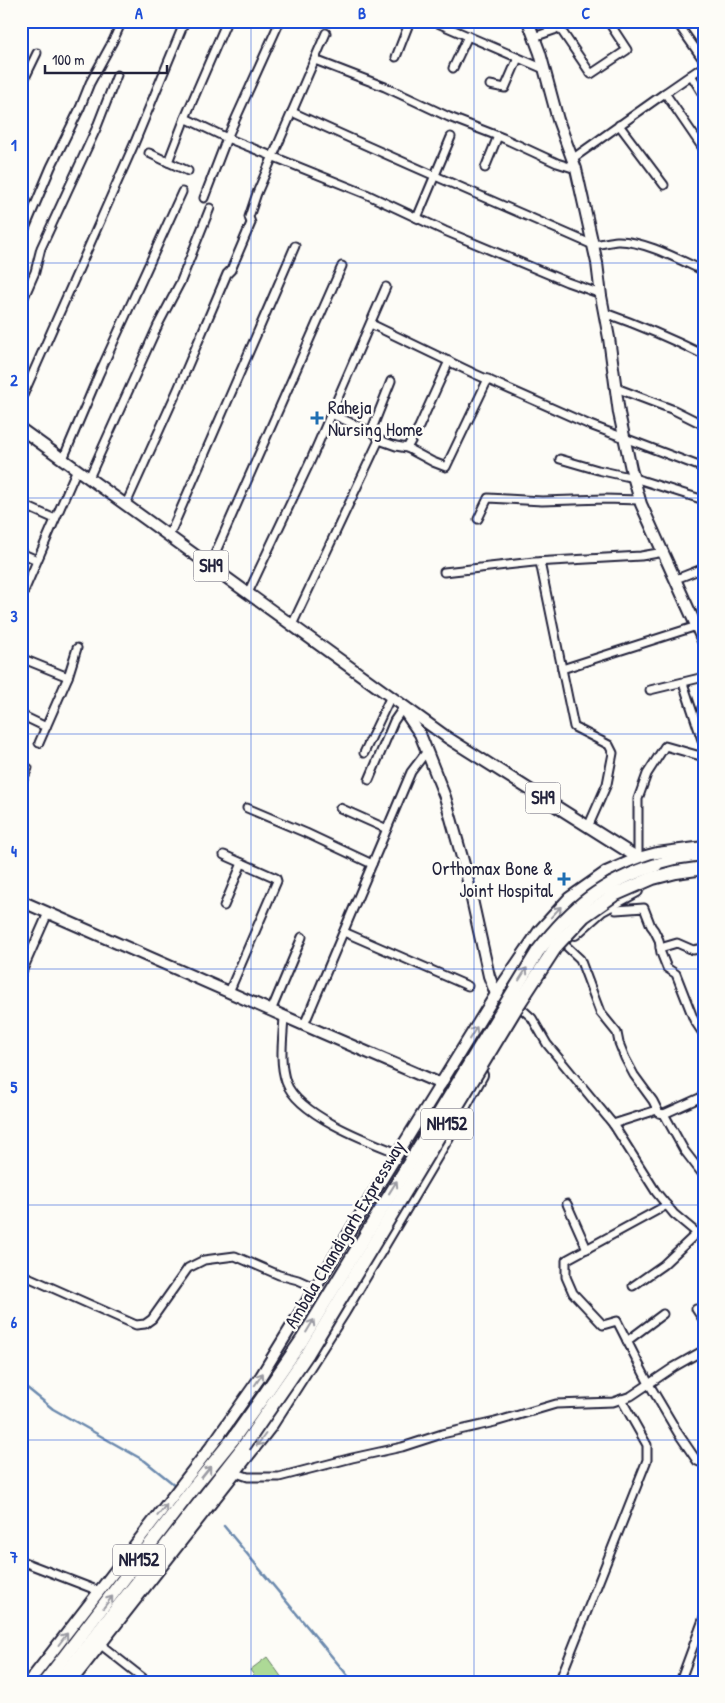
<svg xmlns="http://www.w3.org/2000/svg" width="725" height="1703" viewBox="0 0 725 1703" font-family="'Patrick Hand',sans-serif">
	<rect width="100%" height="100%" fill="#fdfcf7"/>
	<filter id="ink" filterUnits="userSpaceOnUse"><feTurbulence type="fractalNoise" baseFrequency=".02" numOctaves="2"/><feDisplacementMap in="SourceGraphic" scale="10" xChannelSelector="R" yChannelSelector="G"/><feConvolveMatrix kernelMatrix="1 2 1 2 8 2 1 2 1" color-interpolation-filters="sRGB"/></filter>
	<g filter="url(#ink)">
		<polygon fill="#add996" stroke="#687e68" points="267,1657 285,1682 259,1682 250,1670"/>
		<g fill="none" stroke-linecap="round" stroke-linejoin="round">
			<g stroke="#6c8aae" stroke-width="2.5">
				<polyline points="21,1383 53,1409 145,1461 176,1486"/>
				<polyline points="224,1526 353,1682"/>
			</g>
			<defs>
				<g id="street">
					<polyline points="433,21 544,69"/>
					<polyline points="676,21 704,61"/>
					<polyline points="559,27 591,74 627,50 608,21"/>
					<polyline points="534,37 554,30 567,21"/>
					<polyline points="396,57 410,21"/>
					<polyline points="315,60 385,87 449,117 503,138 557,163 576,169"/>
					<polyline points="453,68 468,36"/>
					<polyline points="691,75 704,96"/>
					<polyline points="490,85 505,88 518,58"/>
					<polyline points="21,86 37,53"/>
					<polyline points="665,93 704,66"/>
					<path d="M292,112c100,46 201,89 301,133 8,-1 16,-3 24,-4 26,-1 63,19 87,30"/>
					<polyline points="185,118 227,138 366,194 445,231 567,282 601,294"/>
					<polyline points="619,125 664,185"/>
					<polyline points="149,153 168,162"/>
					<polyline points="572,159 665,93 704,150"/>
					<polyline points="485,168 498,136"/>
					<polyline points="188,171 168,162 185,118 227,21"/>
					<polyline points="204,198 227,138 280,21"/>
					<polyline points="417,218 451,137"/>
					<polyline points="21,238 51,167 80,108 90,83 113,41 122,21"/>
					<polyline points="21,304 35,272 41,248 96,129 117,75"/>
					<path d="M605,313c34,12 67,26 99,42"/>
					<polyline points="371,324 475,374 590,425 704,468"/>
					<polyline points="616,388 674,410 704,425"/>
					<polyline points="21,400 135,142 185,21"/>
					<polyline points="331,414 374,433"/>
					<polyline points="379,440 396,446 407,448 419,427 449,361"/>
					<polyline points="407,448 433,462 446,467 488,379"/>
					<polyline points="63,459 99,374 182,192"/>
					<polyline points="560,459 598,470 634,478 704,500"/>
					<polyline points="89,478 158,325 181,281 210,208"/>
					<polyline points="21,504 55,519"/>
					<polyline points="126,504 178,389 227,274 231,270 251,223 249,217 257,193 326,33"/>
					<polyline points="478,519 488,498 542,501 605,499 640,500"/>
					<polyline points="169,536 295,246"/>
					<polyline points="21,553 37,560"/>
					<polyline points="540,562 574,727 609,745 613,753 607,784 588,827"/>
					<polyline points="210,565 342,266"/>
					<polyline points="444,572 534,562 641,556 664,552"/>
					<polyline points="676,579 704,568"/>
					<polyline points="248,593 310,462 386,287"/>
					<polyline points="21,598 77,469"/>
					<polyline points="292,625 379,440 372,429 391,381"/>
					<polyline points="21,658 68,677 77,648"/>
					<polyline points="562,669 697,626"/>
					<polyline points="683,683 704,746"/>
					<polyline points="650,690 704,677"/>
					<polyline points="21,715 46,727 39,743"/>
					<polyline points="46,727 68,677"/>
					<polyline points="364,753 391,696"/>
					<polyline points="21,765 28,768 21,784"/>
					<polyline points="369,780 394,721 403,708"/>
					<polyline points="247,808 306,833 372,864"/>
					<polyline points="340,808 387,829"/>
					<polyline points="224,855 276,878 277,881 229,992"/>
					<polyline points="638,858 638,799 647,774 665,746 704,757"/>
					<polyline points="224,906 242,863"/>
					<polyline points="616,910 644,908 651,926 654,930 659,940 661,953 667,968 676,974 694,1020 704,1035"/>
					<polyline points="344,932 468,986"/>
					<polyline points="564,944 580,959 600,1012 617,1033 619,1043 625,1058 634,1075 653,1101 659,1113 664,1114 684,1150 704,1176"/>
					<polyline points="660,948 677,943 693,950 704,948"/>
					<polyline points="21,974 48,913"/>
					<polyline points="522,1009 532,1018 547,1044 613,1124 656,1192 674,1214 704,1239"/>
					<polyline points="271,1011 302,937"/>
					<path d="M284,1017c-1,21 -5,45 2,65 12,33 81,59 112,71"/>
					<polyline points="304,1025 411,772 427,751"/>
					<polyline points="664,1114 704,1096"/>
					<polyline points="613,1124 657,1110"/>
					<polyline points="567,1204 587,1249"/>
					<polyline points="667,1205 566,1260 566,1277 573,1293 603,1325 617,1321 649,1384 678,1433 697,1461 704,1464"/>
					<polyline points="21,1274 136,1325 145,1324 152,1319 188,1268 204,1260 235,1256 279,1275 298,1280 316,1288"/>
					<polyline points="633,1286 663,1265 697,1233"/>
					<polyline points="696,1309 704,1321"/>
					<polyline points="627,1341 663,1314"/>
					<polyline points="232,1470 236,1473 248,1477 279,1477 352,1458 402,1447 442,1434 495,1422 556,1404 613,1402 631,1396 674,1367 704,1350"/>
					<polyline points="21,1561 99,1591"/>
					<polyline points="101,1645 148,1682"/>
					<polyline points="559,1682 647,1460 647,1445 621,1399"/>
					<polyline points="680,1682 704,1617"/>
				</g>
				<g id="secondary">
					<polyline points="528,21 540,53 558,120 576,169 597,263 601,296 609,338 619,413 631,469 641,504 704,643"/>
					<polyline points="21,901 304,1025 441,1084"/>
					<polyline points="575,934 602,910 637,891"/>
					<polyline points="29,1682 213,1444 261,1376 496,994 539,931 569,898 606,872 638,858 657,853 704,847"/>
					<polyline points="71,1682 270,1428 344,1312 445,1142 482,1075"/>
				</g>
				<g id="primary">
					<polyline points="21,429 448,738 638,858 646,875"/>
					<polyline points="403,709 420,734 445,797 465,868 489,976 496,994 512,1003"/>
				</g>
				<g id="highway">
					<polyline points="656,865 679,859 704,855"/>
					<polyline points="45,1682 194,1487 233,1439"/>
					<polyline points="59,1682 244,1446"/>
				</g>
			</defs>
			<use href="#street" stroke="#22223b" stroke-width="11"/>
			<use href="#secondary" stroke="#22223b" stroke-width="14"/>
			<use href="#primary" stroke="#22223b" stroke-width="14"/>
			<use href="#highway" stroke="#22223b" stroke-width="16"/>
			<use href="#street" stroke="#fdfcf7" stroke-width="7"/>
			<use href="#secondary" stroke="#fdfcf7" stroke-width="10"/>
			<use href="#primary" stroke="#fdfcf7" stroke-width="10"/>
			<use href="#highway" stroke="#fdfcf7" stroke-width="12"/>
			<defs>
				<g id="highway-bridge">
					<path d="M233,1439l32,-45 37,-54 236,-389c35,-45 63,-68 118,-86"/>
					<polyline points="244,1446 308,1353 516,1008 557,945 584,916 614,895 653,878 676,872 704,868"/>
				</g>
			</defs>
			<use href="#highway-bridge" stroke="#22223b" stroke-width="16" stroke-linecap="butt"/>
			<use href="#highway-bridge" stroke="#fdfcf7" stroke-width="12"/>
		</g>
		<defs><path id="oneway-shaft" d="M-6 0H5M1.5-3L5.5 0L1.5 3" fill="none" stroke-width="1.6" stroke-linecap="round" stroke-linejoin="round" transform="scale(1.25)"/></defs>
		<g stroke="#9a9aa2">
			<use href="#oneway-shaft" transform="translate(556 912) rotate(-47)"/>
			<use href="#oneway-shaft" transform="translate(523 974) rotate(-58)"/>
			<use href="#oneway-shaft" transform="translate(473 1033) rotate(-58)"/>
			<use href="#oneway-shaft" transform="translate(393 1187) rotate(-58)"/>
			<use href="#oneway-shaft" transform="translate(310 1326) rotate(-59)"/>
			<use href="#oneway-shaft" transform="translate(259 1379) rotate(-56)"/>
			<use href="#oneway-shaft" transform="translate(261 1440) rotate(127)"/>
			<use href="#oneway-shaft" transform="translate(206 1472) rotate(-51)"/>
			<use href="#oneway-shaft" transform="translate(162 1510) rotate(-52)"/>
			<use href="#oneway-shaft" transform="translate(108 1602) rotate(-52)"/>
			<use href="#oneway-shaft" transform="translate(63 1639) rotate(-53)"/>
		</g>
	</g>
	<path fill="none" stroke="#1d4ed8" stroke-width="1" stroke-opacity="0.55" d="M251,21v1661M474,21v1661M21,263h683M21,498h683M21,734h683M21,969h683M21,1205h683M21,1440h683"/>
	<g fill="#1f6fb2" stroke="#fdfcf7" stroke-width="2">
		<path d="M314.5 410.5h5v5h5v5h-5v5h-5v-5h-5v-5h5z"/>
		<path d="M561.5 871.5h5v5h5v5h-5v5h-5v-5h-5v-5h5z"/>
	</g>
	<g text-anchor="middle" stroke-width="5" stroke-linejoin="round" paint-order="stroke">
		<g fill="#fdfcf7" stroke="#646373" stroke-width="1">
			<rect x="193.5" y="550.5" width="35" height="31" rx="4"/>
			<rect x="525.5" y="782.5" width="35" height="31" rx="4"/>
			<rect x="421" y="1108.5" width="52" height="31" rx="4"/>
			<rect x="113" y="1544.5" width="52" height="31" rx="4"/>
		</g>
		<g font-size="18" font-weight="bold" fill="#22223b">
			<text x="211" y="572">SH9</text>
			<text x="543" y="804">SH9</text>
			<text x="447" y="1130">NH152</text>
			<text x="139" y="1566">NH152</text>
		</g>
		<g font-size="19" fill="#22223b" stroke="#fdfcf7" text-anchor="start">
			<text x="328" y="414">Raheja<tspan x="328" dy="22">Nursing Home</tspan></text>
			<text x="553" y="875" text-anchor="end">Orthomax Bone &amp;<tspan x="553" dy="22">Joint Hospital</tspan></text>
		</g>
		<g font-size="19" fill="#22223b" stroke="#fdfcf7">
			<text transform="translate(344 1234) rotate(-59)" y="7">Ambala Chandigarh Expressway</text>
		</g>
	</g>
	<rect width="725" height="1703" fill="none" stroke="#fdfcf7" stroke-width="55"/>
	<path d="M45 65v8h122v-8" fill="none" stroke="#22223b" stroke-width="2.5"/>
	<text x="52" y="65" font-size="15" fill="#22223b" stroke="#fdfcf7" stroke-width="4" paint-order="stroke">100 m</text>
	<rect x="28" y="28" width="670" height="1648" fill="none" stroke="#1d4ed8" stroke-width="2"/>
	<g font-size="16" text-anchor="middle" font-weight="bold" fill="#1d4ed8">
		<text x="139" y="19">A</text>
		<text x="362" y="19">B</text>
		<text x="586" y="19">C</text>
		<text x="14" y="151">1</text>
		<text x="14" y="386">2</text>
		<text x="14" y="622">3</text>
		<text x="14" y="857">4</text>
		<text x="14" y="1093">5</text>
		<text x="14" y="1328">6</text>
		<text x="14" y="1563">7</text>
	</g>
</svg>
